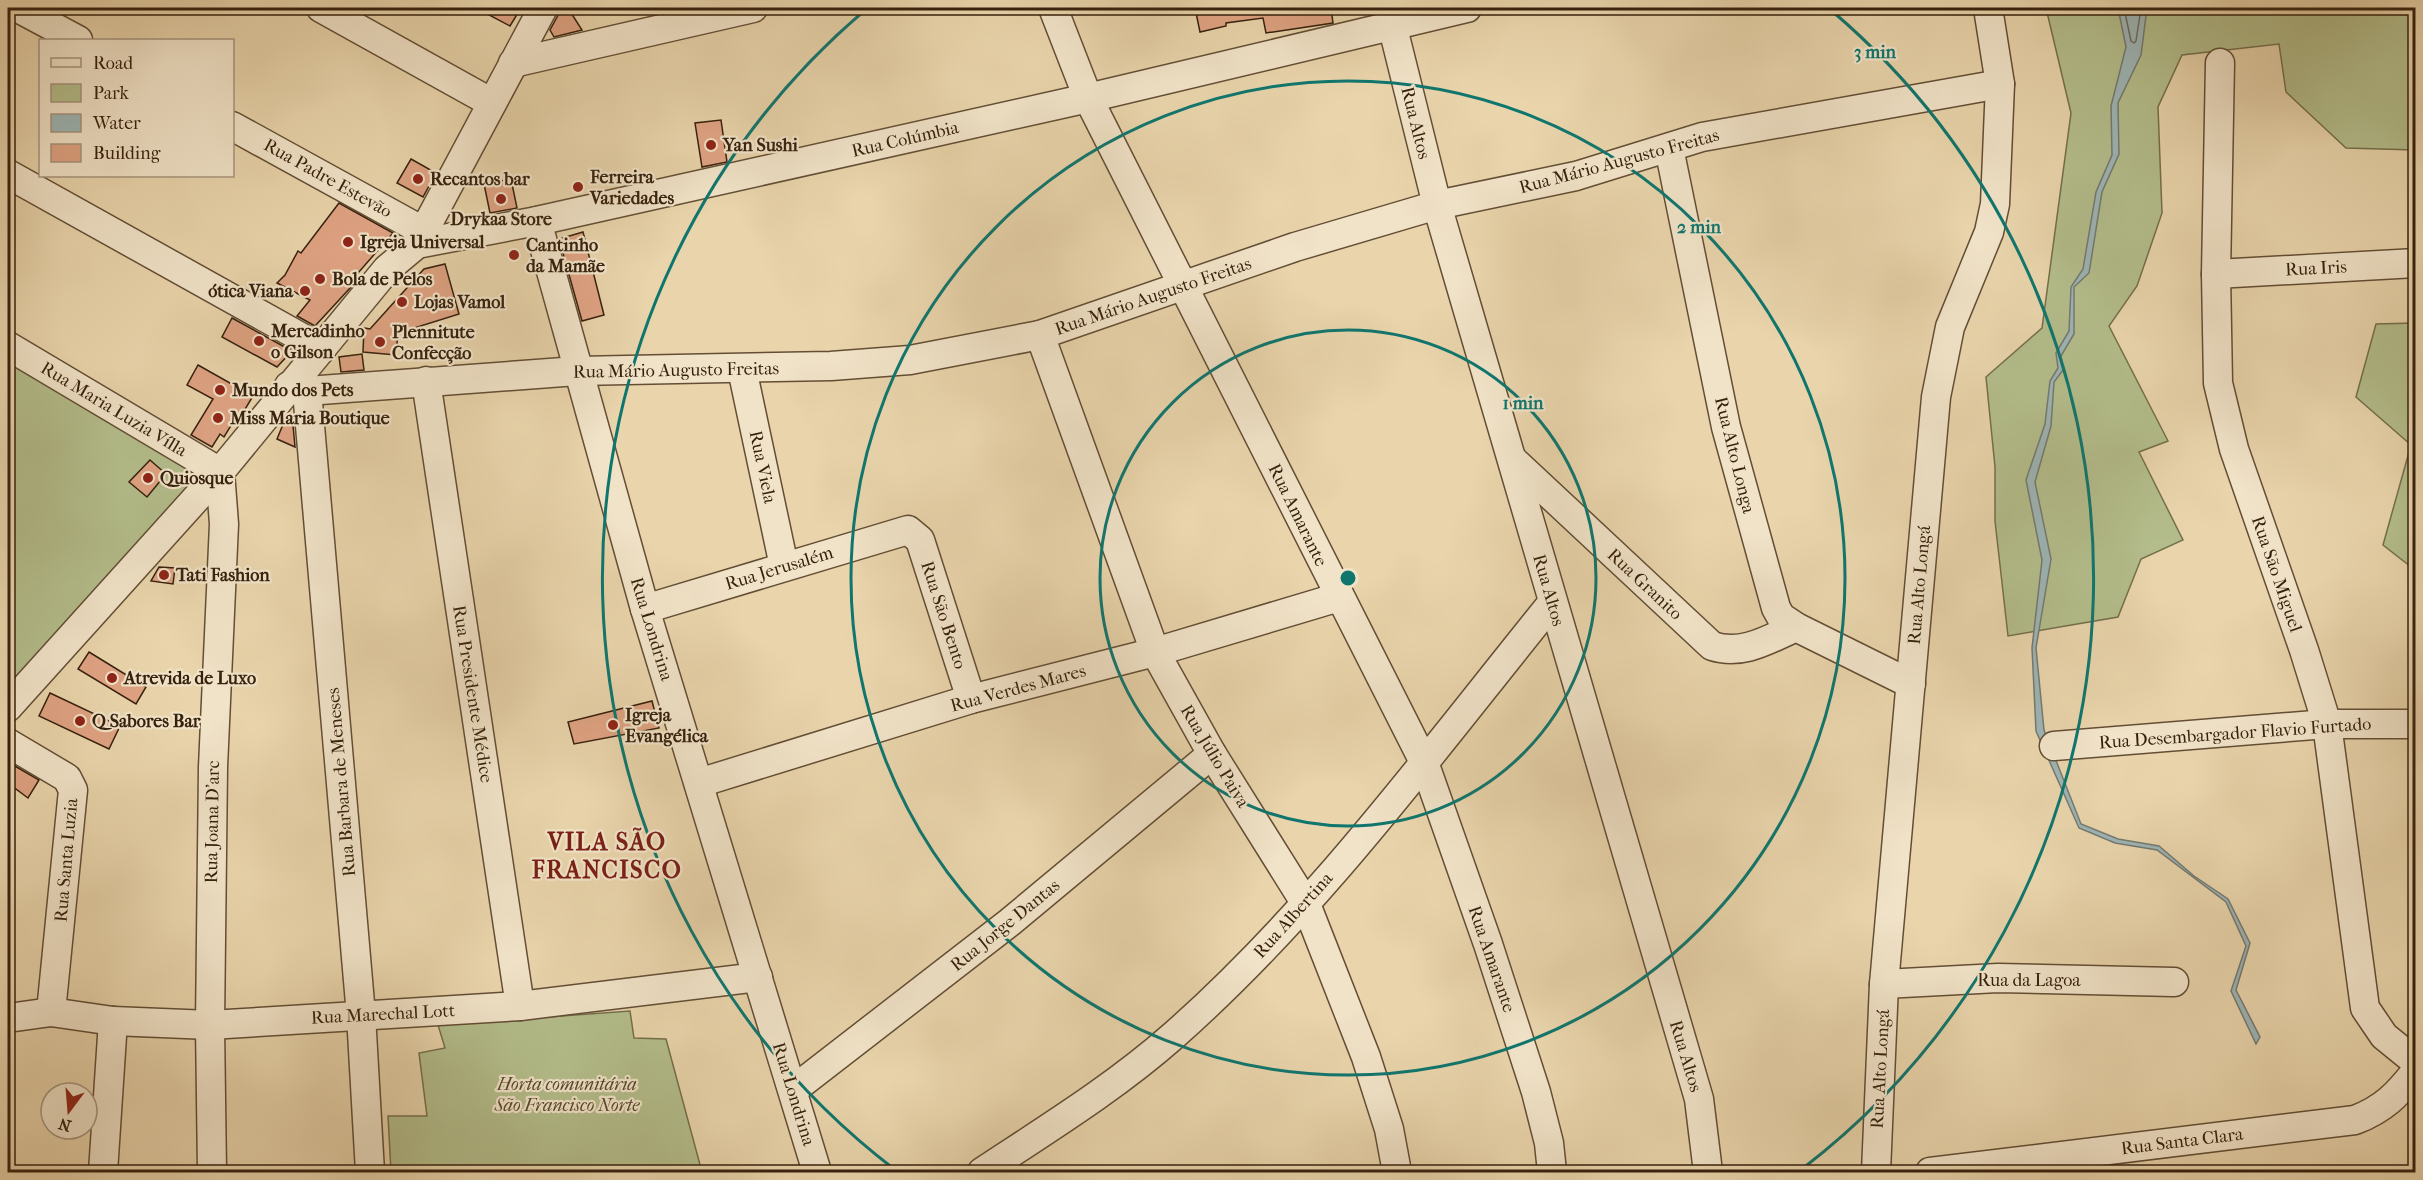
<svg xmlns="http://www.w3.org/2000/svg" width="2423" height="1180" viewBox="0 0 2423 1180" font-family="'IM FELL French Canon',serif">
	<rect width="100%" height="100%" fill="#e9d4ab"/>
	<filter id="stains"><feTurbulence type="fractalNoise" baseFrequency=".00333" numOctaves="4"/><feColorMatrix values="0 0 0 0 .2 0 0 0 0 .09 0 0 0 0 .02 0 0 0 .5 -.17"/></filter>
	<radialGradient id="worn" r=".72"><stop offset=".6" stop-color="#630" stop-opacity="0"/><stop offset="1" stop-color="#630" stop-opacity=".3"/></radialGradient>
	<g fill="#b3bd8b" stroke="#746f4c" stroke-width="1.5">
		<polygon points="2046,8 2379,8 2384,12 2411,14 2415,11 2415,150 2346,148 2286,92 2279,44 2182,55 2158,107 2162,213 2137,286 2109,326 2168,441 2139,452 2183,540 2141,559 2118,617 2008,636 1995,521 1995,467 1986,377 2042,328 2071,113"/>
		<polygon points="2415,323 2416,323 2415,570 2383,545 2411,445 2356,397 2376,324"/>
		<polygon points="8,359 215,475 8,714"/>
		<polygon points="630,1011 634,1038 666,1039 702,1172 391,1172 388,1116 427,1116 419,1053 445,1048 438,1025"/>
	</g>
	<g fill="#9db5b5" stroke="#747a72" stroke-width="1.5">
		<polygon points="2118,8 2147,8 2141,55 2118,103 2119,154 2102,192 2089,273 2074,287 2074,334 2061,356 2063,370 2054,382 2051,426 2035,482 2051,559 2036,648 2044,730 2081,824 2118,839 2159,846 2194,876 2228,899 2250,943 2236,990 2260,1037 2256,1044 2231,991 2246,946 2226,902 2157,850 2115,843 2079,828 2036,731 2032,648 2042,560 2026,480 2045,424 2050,381 2058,368 2056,353 2069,331 2071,287 2083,269 2096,192 2112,155 2111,106 2126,47"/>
		<polygon points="2379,8 2415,8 2415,11 2411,14 2383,12"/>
	</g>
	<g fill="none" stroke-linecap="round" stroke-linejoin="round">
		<polyline stroke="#6a6b62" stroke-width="1.5" points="2124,8 2131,41 2134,43 2136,41 2141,8"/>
	</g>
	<g fill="#dfa383" stroke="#36210e" stroke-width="1.5">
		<polygon points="476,8 521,8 510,26"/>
		<polygon points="562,8 568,8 582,30 554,37 550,30"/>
		<polygon points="1195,8 1331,8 1333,23 1266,33 1263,18 1226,23 1226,26 1200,32"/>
		<polygon points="721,120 727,162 702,167 695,123"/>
		<polygon points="411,159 436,173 423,197 397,183"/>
		<polygon points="511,179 517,208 490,213 484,184"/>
		<polygon points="339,203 393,233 351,281 354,283 351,287 315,326 297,316 310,300 277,283 285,275 298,251 301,253"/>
		<polygon points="583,232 604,315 582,321 559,239"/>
		<polygon points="445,264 459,314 398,333 396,355 363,352 364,328 370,329 424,269"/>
		<polygon points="232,318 292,351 277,367 222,337"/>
		<polygon points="362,354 364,370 341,372 339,357"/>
		<polygon points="198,365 253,396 241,416 238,414 224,437 220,434 212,447 191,435 213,399 187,385"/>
		<polygon points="284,422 293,425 295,447 277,439"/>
		<polygon points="150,460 166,474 147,497 129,482"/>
		<polygon points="159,567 175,568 173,584 151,581"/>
		<polygon points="89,652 146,687 136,704 78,669"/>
		<polygon points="50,693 120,726 109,749 39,716"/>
		<polygon points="652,701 659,728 574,744 568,722"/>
		<polygon points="8,762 39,780 28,798 8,783"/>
	</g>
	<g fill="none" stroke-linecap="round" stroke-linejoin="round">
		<defs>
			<g id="minor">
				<polyline points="18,8 78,40"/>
				<polyline points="321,8 492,103"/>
				<polyline points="1053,8 1088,98 1424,762 1488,944 1536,1092 1549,1143 1552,1172"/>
				<polyline points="1388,8 1437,205 1699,1099 1708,1172"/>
				<polyline points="513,63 753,8"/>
				<polyline points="2220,63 2216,274 2218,383 2234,449 2304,650 2327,724 2365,1008 2384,1036 2416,1062"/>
				<polyline points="232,126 423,231"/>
				<polyline points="1669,148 1726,427 1776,608 1781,617 1796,627 1911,684"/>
				<polyline points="8,174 322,349"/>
				<polyline points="537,221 645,609 817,1172"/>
				<polyline points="417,244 543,8"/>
				<polyline points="2216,274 2416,263"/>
				<polyline points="1040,335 1155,652 1212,754 1306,904 1366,1057 1389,1129 1397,1172"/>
				<polyline points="8,346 220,472 224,524 213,767 210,1025 212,1172"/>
				<polyline points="742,369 784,566"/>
				<polyline points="426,381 520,1006"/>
				<polyline points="289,386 307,391 577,371 831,366 910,360 1040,335 1295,247 1437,205 1576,176 1702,137 2000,84"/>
				<polyline points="307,391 361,1015 370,1172"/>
				<path d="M1514,461l198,185c31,10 57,-7 84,-19"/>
				<polyline points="645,609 908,530 920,540 971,699"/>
				<polyline points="8,707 220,472 387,269 417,244 537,221 1088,98 1467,8"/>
				<polyline points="8,743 67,778 73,790 51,1012"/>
				<polyline points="2054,746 2327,724 2416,724"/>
				<polyline points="699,783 971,699 1155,652 1339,597"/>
				<polyline points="1884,984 1998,978 2174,982"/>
				<polyline points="8,1018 51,1012 113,1021 210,1025 520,1006 758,977"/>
				<polyline points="793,1090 1010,922 1212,754"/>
				<polyline points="103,1172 113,1021"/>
				<path d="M982,1172c65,-43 132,-84 191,-136 144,-127 259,-285 379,-433"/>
				<polyline points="1876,1172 1884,984 1936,397 1950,327 1989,232 1995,204 2000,84 1988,8"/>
				<path d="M1930,1172l425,-52c29,-11 43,-26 61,-49"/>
			</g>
		</defs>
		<use href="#minor" stroke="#634e35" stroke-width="31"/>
		<use href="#minor" stroke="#f1e3c8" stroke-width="28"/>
	</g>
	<g fill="none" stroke="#0f766e" stroke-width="3">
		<circle cx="1348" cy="578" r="248"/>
		<circle cx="1348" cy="578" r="497"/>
		<path d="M894 1169A745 745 0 0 1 864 11M1832 11A745 745 0 0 1 1802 1169"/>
	</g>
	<g fill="#8f2418" stroke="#f1e3c8" stroke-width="2">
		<circle cx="711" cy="145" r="6"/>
		<circle cx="418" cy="179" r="6"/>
		<circle cx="578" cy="187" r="6"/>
		<circle cx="501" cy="199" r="6"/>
		<circle cx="348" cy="242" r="6"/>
		<circle cx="514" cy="255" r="6"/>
		<circle cx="320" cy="279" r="6"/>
		<circle cx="305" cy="291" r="6"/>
		<circle cx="402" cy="302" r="6"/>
		<circle cx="259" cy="341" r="6"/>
		<circle cx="380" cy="342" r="6"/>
		<circle cx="220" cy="390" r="6"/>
		<circle cx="218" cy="418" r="6"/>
		<circle cx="148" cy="478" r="6"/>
		<circle cx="164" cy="575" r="6"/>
		<circle cx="112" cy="678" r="6"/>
		<circle cx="80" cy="721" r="6"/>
		<circle cx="613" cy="725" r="6"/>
	</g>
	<g text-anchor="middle" stroke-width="4.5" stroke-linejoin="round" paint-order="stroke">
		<g font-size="18" fill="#36210e" stroke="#f1e3c8">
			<text transform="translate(1416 123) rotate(76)" y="6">Rua Altos</text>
			<text transform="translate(905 139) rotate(-13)" y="6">Rua Colúmbia</text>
			<text transform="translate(1619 161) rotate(-15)" y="6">Rua Mário Augusto Freitas</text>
			<text transform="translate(328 178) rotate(29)" y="6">Rua Padre Estevão</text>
			<text transform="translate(2316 268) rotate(-3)" y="6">Rua Iris</text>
			<text transform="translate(1153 296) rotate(-19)" y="6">Rua Mário Augusto Freitas</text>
			<text transform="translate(676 370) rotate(-1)" y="6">Rua Mário Augusto Freitas</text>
			<text transform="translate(114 409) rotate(31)" y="6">Rua Maria Luzia Vílla</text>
			<text transform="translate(1735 455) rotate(76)" y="6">Rua Alto Longa</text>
			<text transform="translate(763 467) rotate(78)" y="6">Rua Viela</text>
			<text transform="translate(1298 515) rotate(64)" y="6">Rua Amarante</text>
			<text transform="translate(779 568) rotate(-17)" y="6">Rua Jerusalém</text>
			<text transform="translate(2277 574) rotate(71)" y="6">Rua São Miguel</text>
			<text transform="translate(1645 584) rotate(43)" y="6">Rua Granito</text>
			<text transform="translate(1919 585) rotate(-85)" y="6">Rua Alto Longá</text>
			<text transform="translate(1549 590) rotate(74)" y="6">Rua Altos</text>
			<text transform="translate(944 615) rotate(72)" y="6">Rua São Bento</text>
			<text transform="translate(652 629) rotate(73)" y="6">Rua Londrina</text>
			<text transform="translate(1018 688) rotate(-15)" y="6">Rua Verdes Mares</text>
			<text transform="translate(473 694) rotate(81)" y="6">Rua Presidente Médice</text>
			<text transform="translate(2235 733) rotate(-4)" y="6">Rua Desembargador Flavio Furtado</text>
			<text transform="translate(1215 756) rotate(59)" y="6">Rua Júlio Paiva</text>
			<text transform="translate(341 782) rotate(-95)" y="6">Rua Barbara de Meneses</text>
			<text transform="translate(212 822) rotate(-89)" y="6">Rua Joana D'arc</text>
			<text transform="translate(66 860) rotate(-85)" y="6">Rua Santa Luzia</text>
			<text transform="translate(1293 915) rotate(-48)" y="6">Rua Albertina</text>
			<text transform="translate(1005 925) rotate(-39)" y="6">Rua Jorge Dantas</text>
			<text transform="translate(1492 959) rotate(71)" y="6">Rua Amarante</text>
			<text x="2029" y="986">Rua da Lagoa</text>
			<text transform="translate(383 1014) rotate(-3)" y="6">Rua Marechal Lott</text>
			<text transform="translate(1686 1056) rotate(73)" y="6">Rua Altos</text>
			<text transform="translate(1880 1069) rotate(-87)" y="6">Rua Alto Longá</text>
			<text transform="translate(794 1094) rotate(73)" y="6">Rua Londrina</text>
			<text transform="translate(2182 1141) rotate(-7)" y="6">Rua Santa Clara</text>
		</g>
		<g font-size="18" font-weight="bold" fill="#36210e" stroke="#f1e3c8" text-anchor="start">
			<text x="723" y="151">Yan Sushi</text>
			<text x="590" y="183">Ferreira<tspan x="590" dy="21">Variedades</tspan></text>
			<text x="430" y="185">Recantos bar</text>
			<text x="501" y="225" text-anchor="middle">Drykaa Store</text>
			<text x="360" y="248">Igreja Universal</text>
			<text x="526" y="251">Cantinho<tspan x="526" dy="21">da Mamãe</tspan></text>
			<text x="332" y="285">Bola de Pelos</text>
			<text x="293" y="297" text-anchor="end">ótica Viana</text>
			<text x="414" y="308">Lojas Vamol</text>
			<text x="271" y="337">Mercadinho<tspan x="271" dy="21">o Gilson</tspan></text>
			<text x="392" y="338">Plennitute<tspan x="392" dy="21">Confecção</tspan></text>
			<text x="232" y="396">Mundo dos Pets</text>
			<text x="230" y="424">Miss Maria Boutique</text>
			<text x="160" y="484">Quiosque</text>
			<text x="176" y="581">Tati Fashion</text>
			<text x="124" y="684">Atrevida de Luxo</text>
			<text x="625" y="721">Igreja<tspan x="625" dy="21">Evangélica</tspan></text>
			<text x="92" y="727">Q Sabores Bar</text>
		</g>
		<g font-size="18" font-style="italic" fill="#55482d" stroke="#f1e3c8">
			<text x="567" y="1090">Horta comunitária<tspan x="567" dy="21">São Francisco Norte</tspan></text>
		</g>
		<g font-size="24" font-weight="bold" letter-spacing="1.5" fill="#7a1f14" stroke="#f1e3c8">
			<text x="607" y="850">VILA SÃO<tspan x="607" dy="28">FRANCISCO</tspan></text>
		</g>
	</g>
	<circle cx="1348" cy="578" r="9" fill="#0f766e" stroke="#f1e3c8" stroke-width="3"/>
	<g font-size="18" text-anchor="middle" font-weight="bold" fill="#0f766e" stroke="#f1e3c8" stroke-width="4.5" stroke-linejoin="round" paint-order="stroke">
		<text x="1875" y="58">3 min</text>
		<text x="1699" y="233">2 min</text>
		<text x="1523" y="409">1 min</text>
	</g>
	<rect width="2423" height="1180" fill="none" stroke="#e9d4ab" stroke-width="30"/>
	<rect x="9" y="9" width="2405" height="1162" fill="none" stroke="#36210e" stroke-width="3"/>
	<rect x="15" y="15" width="2393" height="1150" fill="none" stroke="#36210e" stroke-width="1.5"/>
	<rect x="39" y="39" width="195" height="138" fill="#f1e3c8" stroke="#a6957e" stroke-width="1.5"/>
	<rect x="51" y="58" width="30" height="9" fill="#f1e3c8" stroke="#a6957e" stroke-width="1.5"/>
	<text x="93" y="69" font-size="18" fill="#36210e">Road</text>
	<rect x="51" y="84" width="30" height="18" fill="#b3bd8b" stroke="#a6957e" stroke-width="1.5"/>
	<text x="93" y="99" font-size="18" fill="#36210e">Park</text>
	<rect x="51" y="114" width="30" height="18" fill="#9db5b5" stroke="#a6957e" stroke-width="1.5"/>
	<text x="93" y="129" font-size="18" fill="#36210e">Water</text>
	<rect x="51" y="144" width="30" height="18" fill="#dfa383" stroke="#a6957e" stroke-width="1.5"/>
	<text x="93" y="159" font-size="18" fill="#36210e">Building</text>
	<g transform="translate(69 1111) rotate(196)"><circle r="28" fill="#f1e3c8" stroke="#a6957e" stroke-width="1.5"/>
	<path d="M0-4.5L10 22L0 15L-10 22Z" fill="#8f2418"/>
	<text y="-9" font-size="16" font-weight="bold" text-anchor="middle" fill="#36210e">N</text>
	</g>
	<rect width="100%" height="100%" filter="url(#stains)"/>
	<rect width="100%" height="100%" fill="url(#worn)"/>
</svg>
